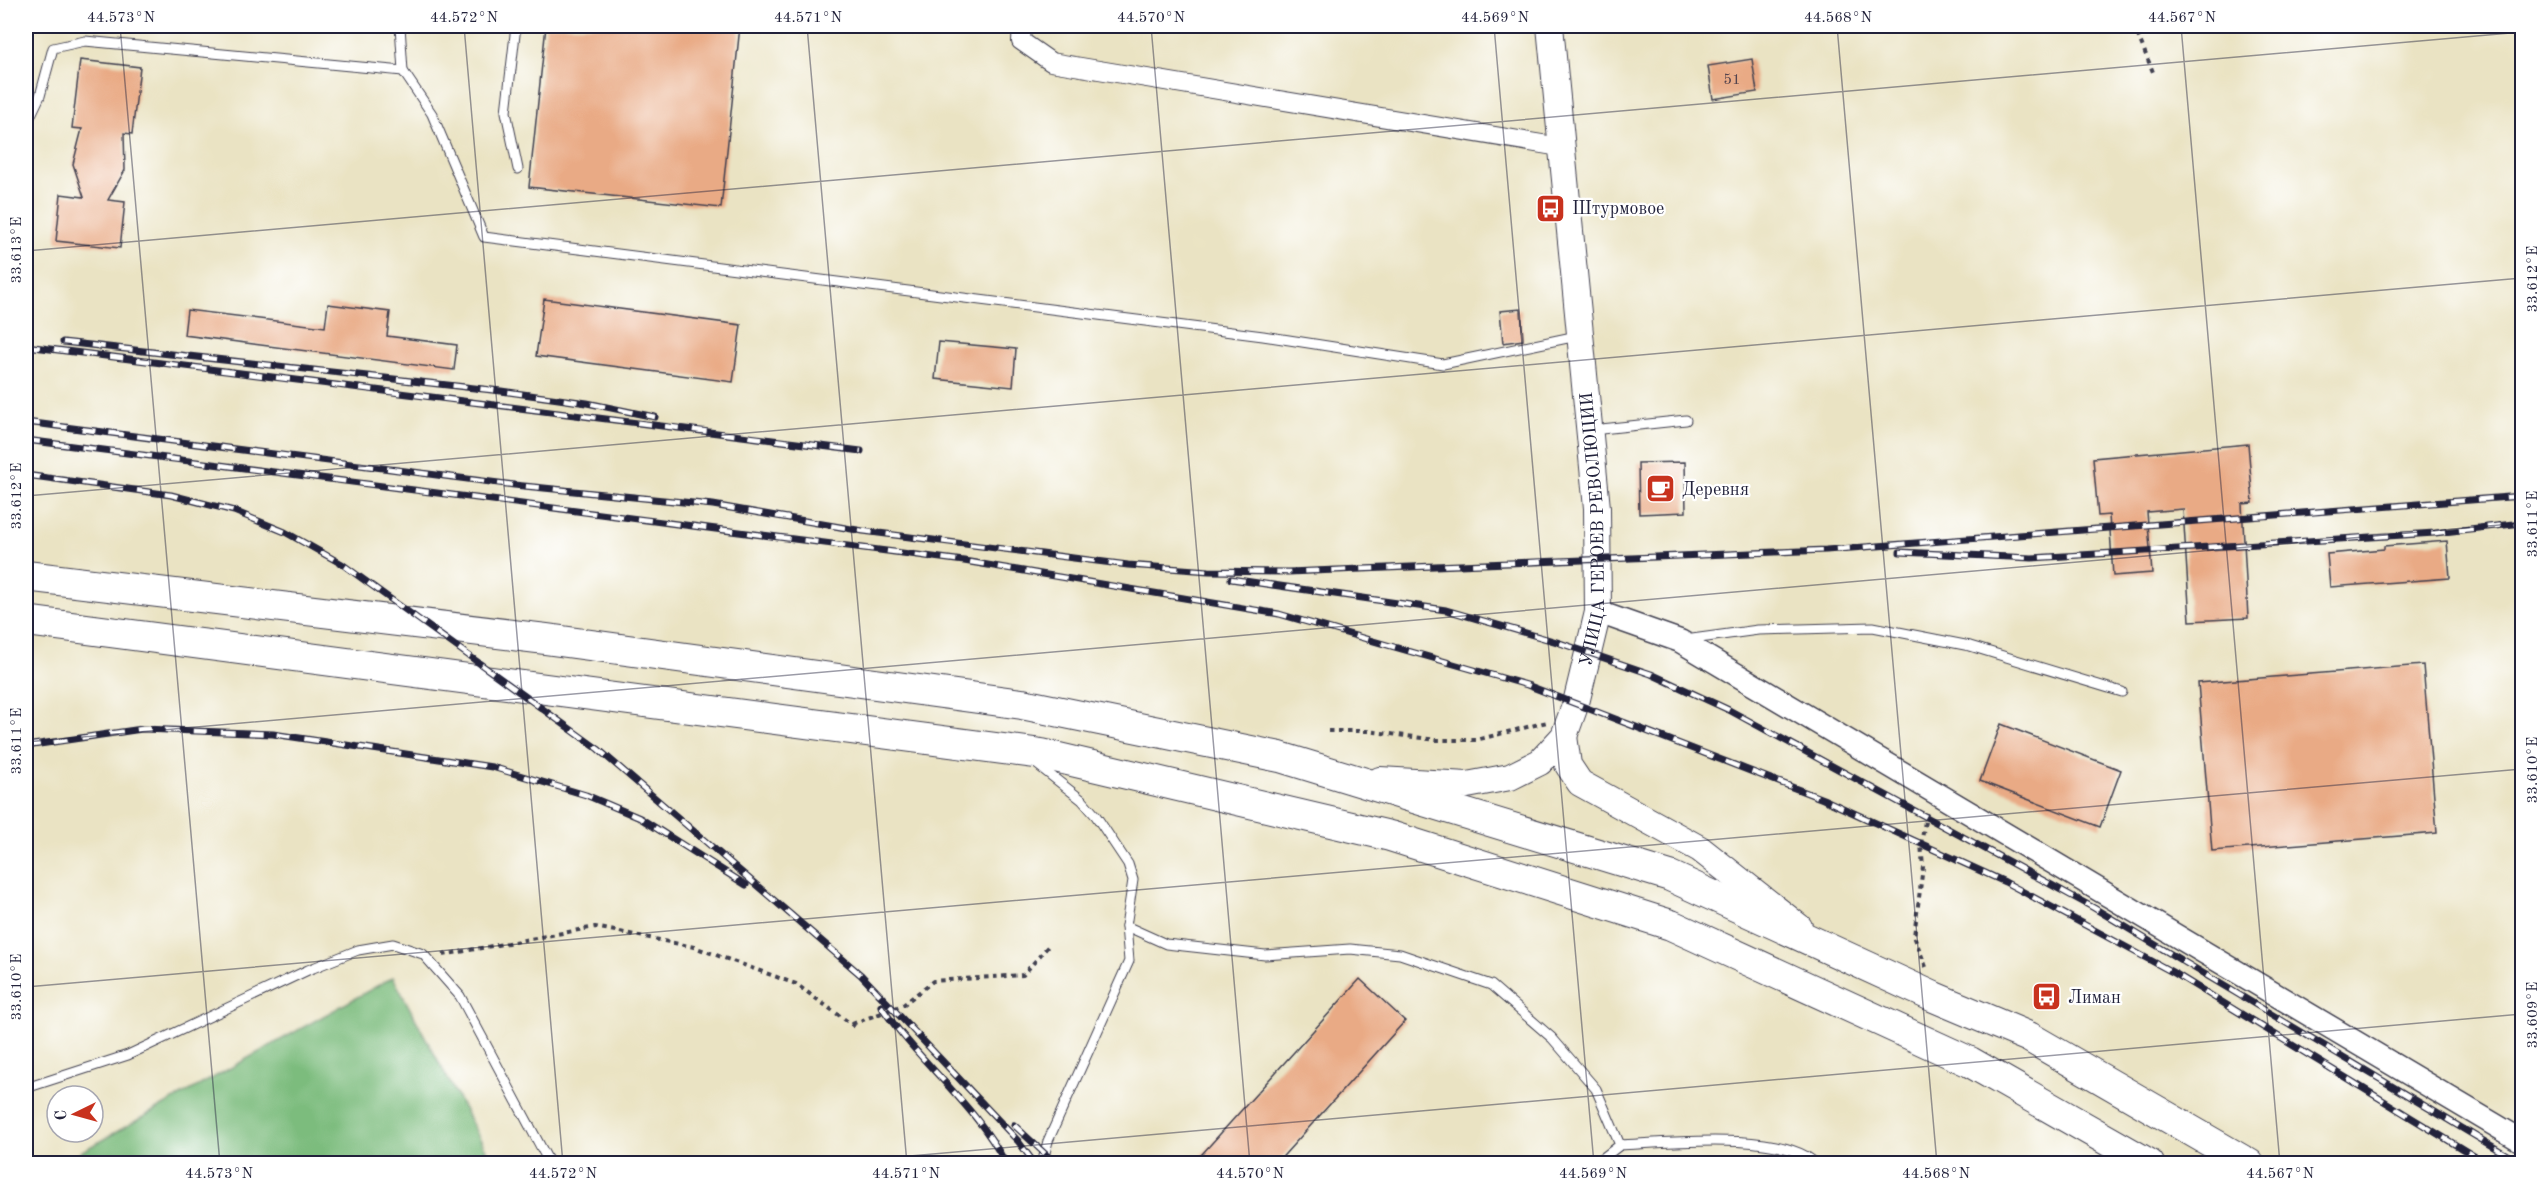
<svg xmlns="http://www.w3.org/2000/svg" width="2548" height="1189" viewBox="0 0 2548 1189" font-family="'Old Standard TT',serif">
	<rect width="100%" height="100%" fill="#fff"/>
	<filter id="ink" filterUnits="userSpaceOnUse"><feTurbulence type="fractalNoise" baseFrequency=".0167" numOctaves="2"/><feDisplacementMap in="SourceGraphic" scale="12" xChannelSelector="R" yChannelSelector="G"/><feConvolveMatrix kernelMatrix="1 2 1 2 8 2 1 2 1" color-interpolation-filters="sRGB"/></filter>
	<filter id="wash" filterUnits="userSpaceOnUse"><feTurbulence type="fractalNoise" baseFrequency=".008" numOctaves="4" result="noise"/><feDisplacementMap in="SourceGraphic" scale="24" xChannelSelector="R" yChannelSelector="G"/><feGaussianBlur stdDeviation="1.35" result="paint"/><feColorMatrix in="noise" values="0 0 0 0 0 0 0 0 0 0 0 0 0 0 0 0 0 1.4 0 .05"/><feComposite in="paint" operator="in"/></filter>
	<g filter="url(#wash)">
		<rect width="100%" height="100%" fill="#eae3c3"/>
		<polygon fill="#7cbc7d" stroke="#4f6f5c" stroke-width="1.5" points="393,977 493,1163 61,1163"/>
		<g id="blocks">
			<g fill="#e9aa85">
				<polygon points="546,26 740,26 721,208 529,187"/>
				<polygon points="1752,59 1757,92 1713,99 1708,66"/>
				<polygon points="80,60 140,67 132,134 124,133 125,170 108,200 125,202 120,248 56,241 61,194 84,197 73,164 82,129 72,128"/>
				<polygon points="544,299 741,325 733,382 536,356"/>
				<polygon points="328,304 390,312 387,336 457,345 454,370 184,335 187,310 325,327"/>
				<polygon points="1521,309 1523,340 1503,343 1500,311"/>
				<polygon points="939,342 1016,349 1013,387 935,379"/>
				<polygon points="2248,444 2253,503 2242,504 2248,618 2190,621 2183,509 2147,512 2152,573 2113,576 2109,515 2098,516 2093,458"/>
				<polygon points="1685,462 1686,512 1639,514 1638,463"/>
				<polygon points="2447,541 2450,578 2330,587 2327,554 2384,549 2384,546"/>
				<polygon points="2423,665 2437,833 2212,851 2198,683"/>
				<polygon points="2001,724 2121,770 2100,827 1980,781"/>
				<polygon points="1360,979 1405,1021 1276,1164 1193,1164"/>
			</g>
		</g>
	</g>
	<g filter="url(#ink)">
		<use href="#blocks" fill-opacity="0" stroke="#403f4f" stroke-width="1.5"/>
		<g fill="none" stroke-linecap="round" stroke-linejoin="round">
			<defs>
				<g id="service">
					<polyline points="400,26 403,71 432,114 484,237 1263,336 1443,364 1577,336"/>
					<polyline points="516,26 506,112 518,169"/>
					<polyline points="26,118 29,119 40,96 53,48 85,41 403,71"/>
					<polyline points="1592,430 1686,420"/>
					<polyline points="1685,640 1758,630 1873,627 1970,646 2122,692"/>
					<polyline points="1034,762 1082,800 1096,816 1128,864 1133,880 1126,926 1129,961 1048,1141 1042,1164"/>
					<polyline points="1126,926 1166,944 1265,955 1350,949 1400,954 1491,985 1552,1038 1596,1089 1620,1145 1595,1164"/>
					<polyline points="26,1088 128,1055 308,970 358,950 393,944 423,954 460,996 550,1164"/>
					<path d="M1620,1145c45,-2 163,-15 196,19"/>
				</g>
				<polyline id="minor" points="1022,26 1021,41 1051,62 1560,147"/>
				<polyline id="tertiary" points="1598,612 1680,641 2522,1141"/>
				<g id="secondary">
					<polyline points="1564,736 1568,765 1580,783 1700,849 1799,927"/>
					<path id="s1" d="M1380,780l87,5 43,-8 30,-15 24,-26 12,-33 22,-91 -1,-104 -47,-482"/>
				</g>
				<g id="trunk">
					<polyline points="26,576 546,639 1022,704 1280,757 1670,876 1934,997 2029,1037 2249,1164"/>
					<polyline points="26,621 1042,754 1390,836 1671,925 1970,1062 2149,1164"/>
				</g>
			</defs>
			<use href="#service" stroke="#403f4f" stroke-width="11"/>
			<use href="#minor" stroke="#403f4f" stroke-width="20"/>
			<use href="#tertiary" stroke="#403f4f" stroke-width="25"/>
			<use href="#secondary" stroke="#403f4f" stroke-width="28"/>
			<use href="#trunk" stroke="#403f4f" stroke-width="32"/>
			<g stroke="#403f4f" stroke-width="4" stroke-dasharray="4.5 4.5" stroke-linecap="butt">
				<polyline points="2134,26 2153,72"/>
				<polyline points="1328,731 1367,731 1437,740 1476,740 1547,722"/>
				<polyline points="443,955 595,927 694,947 796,984 858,1029"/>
				<polyline points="1926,967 1914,936 1923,867 1921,844 1927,810"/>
				<polyline points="852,1024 903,1005 933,981 1023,975 1050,944"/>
			</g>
			<use href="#service" stroke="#fff" stroke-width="9"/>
			<use href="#minor" stroke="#fff" stroke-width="18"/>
			<use href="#tertiary" stroke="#fff" stroke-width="22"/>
			<use href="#secondary" stroke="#fff" stroke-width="26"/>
			<use href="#trunk" stroke="#fff" stroke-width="30"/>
			<defs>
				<g id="rail">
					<polyline points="63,342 501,391 587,403 655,417"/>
					<polyline points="26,346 861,451"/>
					<polyline points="26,422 514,485 713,505 863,531 1128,565 1209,571 1288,572 1826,550 2522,496"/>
					<polyline points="26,440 964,561 1279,614 1527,685 1823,799 2005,882 2176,974 2487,1164"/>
					<polyline points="26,475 171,495 234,511 285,532 342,564 598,749 861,975 1018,1141 1035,1164"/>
					<polyline points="1900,552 2032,558 2435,533 2522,523"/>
					<polyline points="1231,579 1446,610 1557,642 1651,674 1729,710 2094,908 2522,1164"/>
					<polyline points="26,746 142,729 273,734 492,767 586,795 640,818 746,885"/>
					<path d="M881,1006c37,56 94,97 125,158"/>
					<polyline points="1014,1125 1056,1164"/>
				</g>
			</defs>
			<use href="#rail" stroke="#22223b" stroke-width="7"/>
			<use href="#rail" stroke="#fff" stroke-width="4.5" stroke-dasharray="14" stroke-linecap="butt"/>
		</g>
	</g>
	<path fill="none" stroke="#22223b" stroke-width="1.5" stroke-opacity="0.45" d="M120,26l100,1138M464,26l99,1138M807,26l100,1138M1151,26l99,1138M1494,26l100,1138M1837,26l100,1138M2181,26l99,1138M26,251l2496,-219M26,496l2496,-218M26,742l2496,-219M26,987l2496,-218M819,1164l1703,-150"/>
	<defs>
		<symbol id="bus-square" viewBox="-11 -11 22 22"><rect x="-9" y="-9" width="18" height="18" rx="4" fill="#c8321e" stroke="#fff"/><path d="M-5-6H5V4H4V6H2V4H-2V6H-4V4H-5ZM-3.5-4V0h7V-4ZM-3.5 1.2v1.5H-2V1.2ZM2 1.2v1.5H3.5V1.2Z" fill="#fff"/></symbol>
		<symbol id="cafe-square" viewBox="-11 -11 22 22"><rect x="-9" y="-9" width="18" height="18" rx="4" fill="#c8321e" stroke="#fff"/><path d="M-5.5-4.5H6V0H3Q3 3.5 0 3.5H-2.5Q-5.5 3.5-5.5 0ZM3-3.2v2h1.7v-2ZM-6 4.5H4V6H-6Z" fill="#fff"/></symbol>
	</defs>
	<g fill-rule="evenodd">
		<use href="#bus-square" x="1534" y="192" width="33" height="33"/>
		<use href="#cafe-square" x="1644" y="472" width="33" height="33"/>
		<use href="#bus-square" x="2030" y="980" width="33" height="33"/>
	</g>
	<g text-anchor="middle" stroke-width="4.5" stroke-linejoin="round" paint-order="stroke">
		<g font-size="15" fill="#54444e">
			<text x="1732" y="84">51</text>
		</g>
		<g font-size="18" fill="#22223b" stroke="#fff" text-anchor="start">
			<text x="1572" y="214">Штурмовое</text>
			<text x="1682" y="495">Деревня</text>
			<text x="2068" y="1003">Лиман</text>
		</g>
		<g font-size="18" fill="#22223b" stroke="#fff">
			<text dy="6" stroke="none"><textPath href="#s1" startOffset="411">УЛИЦА ГЕРОЕВ РЕВОЛЮЦИИ</textPath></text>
		</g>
	</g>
	<rect width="2548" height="1189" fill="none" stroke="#fff" stroke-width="66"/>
	<g transform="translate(75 1114) rotate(265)"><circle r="28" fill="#ffffff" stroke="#a7a7b1" stroke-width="1.5"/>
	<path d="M0-4.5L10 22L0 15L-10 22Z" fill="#c8321e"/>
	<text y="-9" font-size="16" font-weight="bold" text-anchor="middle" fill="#22223b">С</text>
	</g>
	<rect x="33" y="33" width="2482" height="1123" fill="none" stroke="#22223b" stroke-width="2"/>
	<g font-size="15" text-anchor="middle" fill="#22223b">
		<text x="121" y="22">44.573°N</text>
		<text x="464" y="22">44.572°N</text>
		<text x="808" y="22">44.571°N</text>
		<text x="1151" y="22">44.570°N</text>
		<text x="1495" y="22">44.569°N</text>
		<text x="1838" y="22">44.568°N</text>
		<text x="2182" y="22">44.567°N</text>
		<text transform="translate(16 250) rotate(-90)" y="5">33.613°E</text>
		<text transform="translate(2532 279) rotate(-90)" y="5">33.612°E</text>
		<text transform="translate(16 496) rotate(-90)" y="5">33.612°E</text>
		<text transform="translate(2532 524) rotate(-90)" y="5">33.611°E</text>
		<text transform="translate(16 741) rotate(-90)" y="5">33.611°E</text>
		<text transform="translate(2532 770) rotate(-90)" y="5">33.610°E</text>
		<text transform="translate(16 987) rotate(-90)" y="5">33.610°E</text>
		<text transform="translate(2532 1015) rotate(-90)" y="5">33.609°E</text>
		<text x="219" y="1178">44.573°N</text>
		<text x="563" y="1178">44.572°N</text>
		<text x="906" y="1178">44.571°N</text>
		<text x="1250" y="1178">44.570°N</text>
		<text x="1593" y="1178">44.569°N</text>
		<text x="1936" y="1178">44.568°N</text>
		<text x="2280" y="1178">44.567°N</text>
	</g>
</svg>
